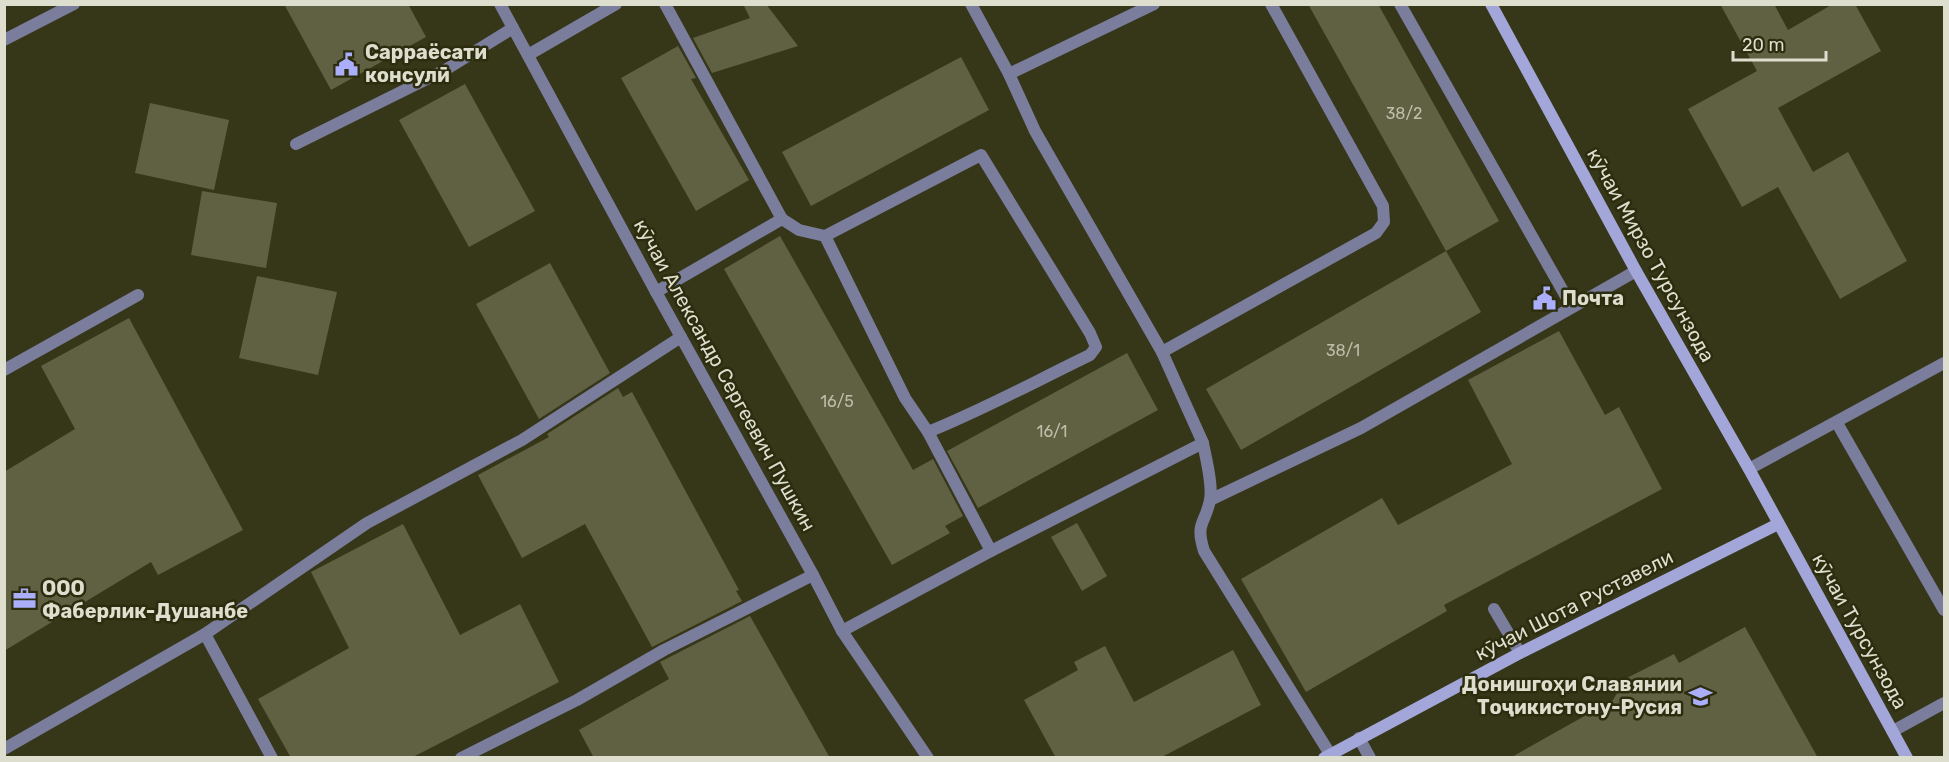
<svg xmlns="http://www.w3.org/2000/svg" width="1949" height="762" viewBox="0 0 1949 762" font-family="Rubik,sans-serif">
	<rect width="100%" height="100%" fill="#363619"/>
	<g fill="#606143">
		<polygon points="284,4 408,4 426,37 331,90"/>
		<polygon points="743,4 766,4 798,46 712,73 693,38 750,18"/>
		<polygon points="1308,4 1378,4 1499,221 1446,251"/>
		<polygon points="1720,4 1774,4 1788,30 1833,4 1855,4 1881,51 1778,108 1813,172 1848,152 1907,261 1840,299 1778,187 1742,207 1688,109 1757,71"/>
		<polygon points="678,46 696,78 691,79 749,180 696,211 621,78"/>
		<polygon points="961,57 989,110 811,206 782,152"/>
		<polygon points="465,84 535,211 469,247 399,120"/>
		<polygon points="150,103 229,120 214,190 135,173"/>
		<polygon points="202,191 277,203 266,268 191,255"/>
		<polygon points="780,236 913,470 933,459 963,516 945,526 950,533 892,565 724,269"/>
		<polygon points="1446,251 1481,312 1241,450 1206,389"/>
		<polygon points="550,263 610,373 539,419 476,304"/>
		<polygon points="257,276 337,292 318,375 239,358"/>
		<polygon points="129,318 243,530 158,575 151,562 4,651 4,472 75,429 41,366"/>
		<polygon points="1559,331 1605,415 1619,407 1662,489 1444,605 1447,611 1306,692 1241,579 1382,498 1398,525 1512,464 1468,380"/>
		<polygon points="1127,353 1158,410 978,508 947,451"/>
		<polygon points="618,388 623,397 632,392 739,590 736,591 742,601 652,647 585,524 522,558 478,475 549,437 547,434"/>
		<polygon points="1077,523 1107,576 1082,591 1051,537"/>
		<polygon points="403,524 460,635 520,604 559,682 411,758 291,758 258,699 349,648 311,572"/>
		<polygon points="750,616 830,758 594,758 579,730 669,679 660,662"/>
		<polygon points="1745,627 1818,758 1510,758 1613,700 1625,679 1674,654 1679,663"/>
		<polygon points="1105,646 1134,702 1233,650 1261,705 1160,758 1056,758 1024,700 1078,670 1074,662"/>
	</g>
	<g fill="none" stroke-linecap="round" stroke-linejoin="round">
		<g stroke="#7a7d9c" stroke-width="12">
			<polyline points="1400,4 1572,307"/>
			<polyline points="4,40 74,4"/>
			<polyline points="528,55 616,4"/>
			<polyline points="1009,74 1154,4"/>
			<polyline points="296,144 445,70 513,28"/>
			<path d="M782,219l17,11 26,6 156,-81 109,178 6,14 -6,8c-54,26 -107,55 -162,77l-23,-34 -80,-162"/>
			<polyline points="656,292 782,219 665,4"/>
			<polyline points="1162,352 1376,233 1384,222 1383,206 1271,4"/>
			<polyline points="4,370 138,295"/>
			<polyline points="1837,423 1944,610"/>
			<polyline points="928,432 991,551"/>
			<path d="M1203,443c3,16 10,42 7,57 -5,25 -15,22 -6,51l126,203"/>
			<polyline points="1749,469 1944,363"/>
			<polyline points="1210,500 1361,428 1636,271"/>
			<polyline points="1494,609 1520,653"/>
			<polyline points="842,631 991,551 1203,443 1162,352 1035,131 1009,74 971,4"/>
			<polyline points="205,634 272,758"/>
			<polyline points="1893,731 1944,703"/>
			<polyline points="1359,738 1370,758"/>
			<polyline points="4,749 205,634 367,523 522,440 681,337"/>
			<polyline points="461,758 577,700 664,650 813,575"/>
		</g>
		<polyline stroke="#7a7d9c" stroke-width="12" points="500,4 656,292 813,575 842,631 928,758"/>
		<g stroke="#a2a6d8" stroke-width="12">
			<polyline points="1491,4 1636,271 1749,469 1907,758"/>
			<polyline points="1324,758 1520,653 1778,524"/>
		</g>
	</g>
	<defs>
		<symbol id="civic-bare" viewBox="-9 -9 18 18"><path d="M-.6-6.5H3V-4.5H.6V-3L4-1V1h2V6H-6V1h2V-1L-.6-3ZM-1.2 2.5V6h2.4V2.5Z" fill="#abaffb" stroke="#2c2c0f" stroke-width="2.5" paint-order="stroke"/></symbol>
		<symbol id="office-bare" viewBox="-9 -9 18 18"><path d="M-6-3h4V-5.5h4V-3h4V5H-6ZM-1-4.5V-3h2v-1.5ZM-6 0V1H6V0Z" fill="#abaffb" stroke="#2c2c0f" stroke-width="2.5" paint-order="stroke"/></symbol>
		<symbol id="university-bare" viewBox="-9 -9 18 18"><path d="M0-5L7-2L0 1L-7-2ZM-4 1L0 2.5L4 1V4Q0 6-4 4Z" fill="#abaffb" stroke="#2c2c0f" stroke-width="2.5" paint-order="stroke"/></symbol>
	</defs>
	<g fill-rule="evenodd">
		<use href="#civic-bare" x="330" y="48" width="33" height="33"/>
		<use href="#civic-bare" x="1528" y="282" width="33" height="33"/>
		<use href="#office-bare" x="8" y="582" width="33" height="33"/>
		<use href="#university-bare" x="1684" y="680" width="33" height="33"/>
	</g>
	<g text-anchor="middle" stroke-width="5" stroke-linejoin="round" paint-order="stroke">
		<g font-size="16" fill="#bebfab">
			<text x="1404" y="119">38/2</text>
			<text x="1343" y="356">38/1</text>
			<text x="837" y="407">16/5</text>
			<text x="1052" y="437">16/1</text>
		</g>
		<g font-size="20" font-weight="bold" fill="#dedece" stroke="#2c2c0f" text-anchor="start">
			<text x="365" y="59">Сарраёсати<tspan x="365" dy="23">консулӣ</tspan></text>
			<text x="1562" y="305">Почта</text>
			<text x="42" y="595">ООО<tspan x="42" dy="23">Фаберлик-Душанбе</tspan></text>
			<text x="1682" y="691" text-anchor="end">Донишгоҳи Славянии<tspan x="1682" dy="23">Тоҷикистону-Русия</tspan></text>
		</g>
		<g font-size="20" fill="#dedece" stroke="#2c2c0f">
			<text transform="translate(1651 255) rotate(61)" y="7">кӯчаи Мирзо Турсунзода</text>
			<text transform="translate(725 375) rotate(61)" y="7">кӯчаи Александр Сергеевич Пушкин</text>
			<text transform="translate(1574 605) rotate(-27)" y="7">кӯчаи Шота Руставели</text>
			<text transform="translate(1860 631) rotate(61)" y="7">кӯчаи Турсунзода</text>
		</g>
	</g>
	<rect width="1949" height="762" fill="none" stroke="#dedece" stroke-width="12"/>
	<path d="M1733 51v9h93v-9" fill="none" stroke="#dedece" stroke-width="3"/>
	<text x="1742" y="51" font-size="18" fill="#dedece" stroke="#2c2c0f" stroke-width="4.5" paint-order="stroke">20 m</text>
</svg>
